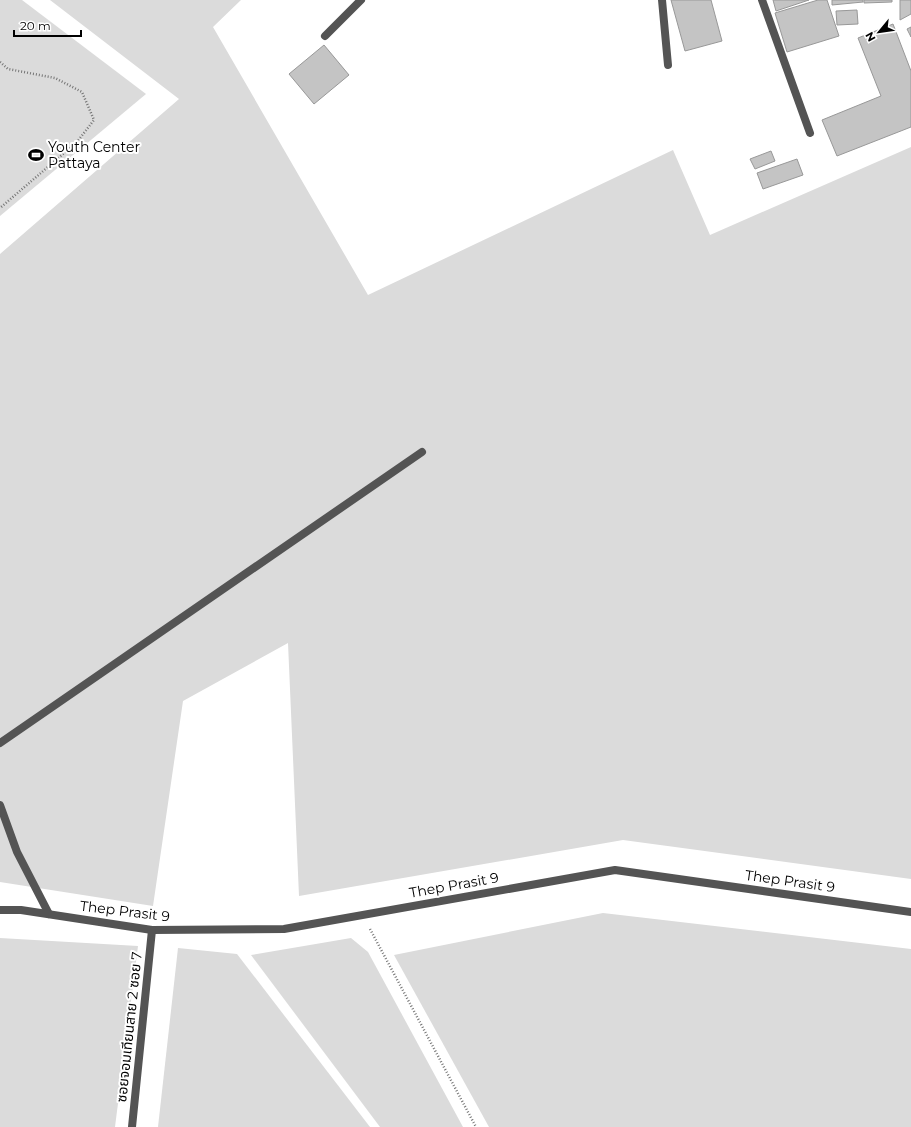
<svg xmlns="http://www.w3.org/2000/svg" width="911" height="1127" viewBox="0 0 911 1127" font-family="Montserrat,'Noto Sans Thai',sans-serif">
	<rect width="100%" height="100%" fill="#fff"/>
	<g fill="#dbdbdb">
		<polygon points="0,0 22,0 146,94 0,216"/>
		<polygon points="50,0 241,0 213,27 368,295 673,150 710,235 911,147 911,879 623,840 299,896 288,643 183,701 153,906 0,882 0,254 179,99"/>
		<polygon points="603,913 911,949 911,1127 489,1127 394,955"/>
		<polygon points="0,938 138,946 115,1127 0,1127"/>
		<polygon points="351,938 368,952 463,1127 380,1127 251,955"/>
		<polygon points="178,948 237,954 370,1127 158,1127"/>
	</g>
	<g fill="#c4c4c4" stroke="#989898">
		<polygon points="671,0 711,0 722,41 685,51"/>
		<polygon points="773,0 809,0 776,11"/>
		<polygon points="818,0 827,0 839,36 787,52 775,13"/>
		<polygon points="832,0 863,0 863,2 832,5"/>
		<polygon points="864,0 892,0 892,2 864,3"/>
		<polygon points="900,0 911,0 911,14 900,20"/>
		<polygon points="857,10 858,24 837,25 836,11"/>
		<polygon points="893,24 911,71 911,127 837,156 822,120 881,96 858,38"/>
		<polygon points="911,27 911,37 907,29"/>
		<polygon points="324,45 349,75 314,104 289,74"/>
		<polygon points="771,151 775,161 755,169 750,159"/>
		<polygon points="797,159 803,175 763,189 757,173"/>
	</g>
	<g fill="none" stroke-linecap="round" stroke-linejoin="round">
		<g stroke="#767676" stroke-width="2.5" stroke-dasharray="1 2" stroke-linecap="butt">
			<polyline points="0,62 8,69 55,78 82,92 94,120 77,142 0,208"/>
			<polyline points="370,929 476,1127"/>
		</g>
		<polyline stroke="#545454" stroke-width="8" points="762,0 810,133"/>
		<g stroke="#545454" stroke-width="8">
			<polyline points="662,0 668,65"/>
			<polyline points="325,36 361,0"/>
			<polyline points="0,743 422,452"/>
			<polyline points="0,805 17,852 49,914"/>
			<polyline points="0,910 21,910 152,930 284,929 615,870 911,912"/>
			<polyline points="132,1127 152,930"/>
		</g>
	</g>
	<defs>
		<symbol id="stadium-bare" viewBox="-9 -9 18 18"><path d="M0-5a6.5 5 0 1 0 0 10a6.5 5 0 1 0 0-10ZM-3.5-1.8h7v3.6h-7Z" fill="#000" stroke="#fff" stroke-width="2.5" paint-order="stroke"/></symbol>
	</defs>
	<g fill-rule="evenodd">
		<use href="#stadium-bare" x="25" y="144" width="22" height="22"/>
	</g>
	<g text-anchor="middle" stroke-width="4" stroke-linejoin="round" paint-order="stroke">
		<g font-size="14" fill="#000" stroke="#fff" text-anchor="start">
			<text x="48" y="152">Youth Center<tspan x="48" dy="16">Pattaya</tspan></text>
		</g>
		<g font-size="14" fill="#000" stroke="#fff">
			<text transform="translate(790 881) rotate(8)" y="5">Thep Prasit 9</text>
			<text transform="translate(454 885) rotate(-10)" y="5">Thep Prasit 9</text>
			<text transform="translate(125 911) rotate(7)" y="5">Thep Prasit 9</text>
			<text transform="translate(129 1027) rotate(-84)" y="5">ซอยจอมเทียนสาย 2 ซอย 7</text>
		</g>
	</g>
	<g transform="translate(879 32) rotate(241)" stroke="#ffffff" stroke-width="3" paint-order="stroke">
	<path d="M0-3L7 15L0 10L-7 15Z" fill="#000000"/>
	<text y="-6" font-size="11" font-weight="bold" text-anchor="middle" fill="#000000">N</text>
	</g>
	<path d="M14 30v6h67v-6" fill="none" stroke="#000000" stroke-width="2"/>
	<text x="20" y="30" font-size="12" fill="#000000" stroke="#ffffff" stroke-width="3" paint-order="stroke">20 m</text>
</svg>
